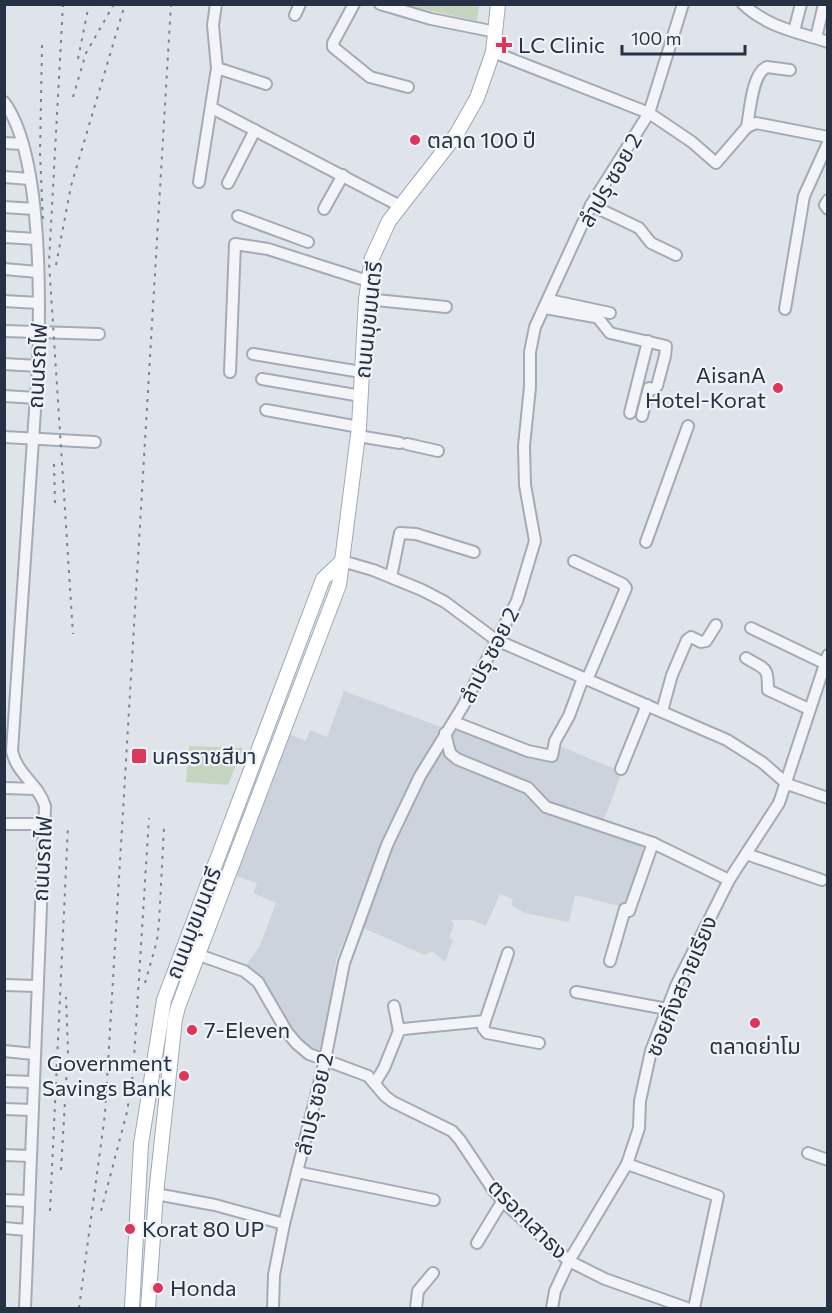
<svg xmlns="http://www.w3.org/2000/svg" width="832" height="1313" viewBox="0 0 832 1313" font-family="Commissioner,'Noto Sans Thai',sans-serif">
	<rect width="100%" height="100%" fill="#dfe4ea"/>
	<g fill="#cdd3dc">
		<polygon points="344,691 441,727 384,836 336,961 322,1055 308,1047 297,1037 260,977 246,965 260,946 276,903 253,893 257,883 236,876 289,734 306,741 310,730 327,737"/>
		<polygon points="456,726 553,761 557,745 622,772 600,830 648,846 629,905 619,906 575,895 569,922 525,913 511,905 513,899 500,894 486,926 471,920 451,920 454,925 449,938 453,940 445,962 432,951 425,955 361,927 398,833 425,777"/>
	</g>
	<g fill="#c6d5bf">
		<polygon points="405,5 479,5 477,21"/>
		<polygon points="189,746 243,748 228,785 186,782"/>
	</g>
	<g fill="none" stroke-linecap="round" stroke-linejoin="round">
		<defs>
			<g id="minor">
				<polyline points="354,4 333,43 333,47 370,77 408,87"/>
				<polyline points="380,4 431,19 496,32"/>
				<path d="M743,4c24,23 54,28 85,38"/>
				<polyline points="295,15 300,4"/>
				<polyline points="794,31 801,4"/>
				<polyline points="816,38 824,4"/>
				<polyline points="493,52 649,113 692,142 716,163 747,127 756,123 828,137"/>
				<polyline points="217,68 266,84"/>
				<path d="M4,102c39,52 36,199 34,264l-26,385c4,22 27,34 33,55l-20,502"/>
				<polyline points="212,108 400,206"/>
				<path d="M747,127c3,-16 5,-54 20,-60l23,3"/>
				<polyline points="4,143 23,144"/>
				<polyline points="4,177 30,179"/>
				<polyline points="199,182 217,68 213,25 216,4"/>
				<polyline points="228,183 255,130"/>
				<polyline points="828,200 825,205 828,209"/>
				<polyline points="591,205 639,228 651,243 676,255"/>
				<polyline points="4,207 34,209"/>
				<polyline points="324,209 343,175"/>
				<polyline points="238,216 308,242"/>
				<polyline points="4,237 37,239"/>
				<polyline points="4,269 38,272"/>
				<polyline points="366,299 446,307"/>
				<polyline points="549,300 610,313"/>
				<polyline points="4,301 39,303"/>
				<polyline points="545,308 595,317 598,318 610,333 666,346 665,356 657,386 653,389 649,388 642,416"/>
				<polyline points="785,309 804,196 828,143"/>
				<polyline points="4,331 99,334"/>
				<polyline points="253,354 361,372"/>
				<polyline points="4,364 38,366"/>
				<polyline points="230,372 235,244 268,249 368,281"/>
				<polyline points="262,379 361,396"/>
				<polyline points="4,396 36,398"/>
				<polyline points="266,410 359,427"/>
				<polyline points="630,413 648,341"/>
				<polyline points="358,436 400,443"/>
				<polyline points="4,437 95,442"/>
				<polyline points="407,444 438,451"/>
				<polyline points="646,542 688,426"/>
				<polyline points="342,561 373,570 422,590 445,602 496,640 727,740 763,763 787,784 828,798"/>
				<polyline points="574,561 623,584 626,588 587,680"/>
				<polyline points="391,577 400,533 416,534 474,552"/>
				<polyline points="751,628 824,663"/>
				<path d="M746,658c20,12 22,8 22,32l41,19"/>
				<polyline points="662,711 672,675 687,640 691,637 701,642 706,641 716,625"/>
				<polyline points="454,722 528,751 552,756 555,741 569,716 583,678"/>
				<polyline points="445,733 450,753 457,759 528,788 546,807 653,843 729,880"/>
				<polyline points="621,769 647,705"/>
				<polyline points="4,788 36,789"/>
				<polyline points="4,824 44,824"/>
				<polyline points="746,854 822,880"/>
				<polyline points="629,911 653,843"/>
				<polyline points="199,955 244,971 258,982 287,1032 297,1044 309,1054 368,1076 385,1096 393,1102 452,1131 460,1140 494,1191 509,1207 569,1261 605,1279 687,1308"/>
				<polyline points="610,961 625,909"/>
				<polyline points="4,985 36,986"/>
				<polyline points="576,992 667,1009"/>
				<polyline points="394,1006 399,1031"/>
				<polyline points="485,1021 483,1028 487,1033 539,1043"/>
				<polyline points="4,1051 34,1054"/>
				<polyline points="4,1081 33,1082"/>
				<polyline points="375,1083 384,1068 399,1031 403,1029 485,1021 508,953"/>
				<polyline points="4,1109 32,1110"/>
				<polyline points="808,1153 828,1160"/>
				<polyline points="4,1155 30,1156"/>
				<polyline points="627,1164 718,1196 694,1308"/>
				<polyline points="297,1172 434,1200"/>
				<polyline points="156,1194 215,1205 284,1224"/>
				<polyline points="4,1200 28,1201"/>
				<polyline points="4,1228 27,1230"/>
				<polyline points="477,1243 503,1200"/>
				<polyline points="273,1308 274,1275 284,1224 325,1060 344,963 387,845 420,776 463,706 517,601 535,541 525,485 524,446 530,387 530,352 535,327 591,205 649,113 683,4"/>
				<polyline points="416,1308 418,1291 433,1273"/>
				<polyline points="552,1308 555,1291 569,1261 627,1164 639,1128 640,1101 651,1051 676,986 729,880 779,803 828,655"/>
			</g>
			<g id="major">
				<polyline points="132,1308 141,1144 164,1000 323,579 342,561"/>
				<polyline points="148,1308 156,1194 175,1019 178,1007 339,585 359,427 366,299 372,258 389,221 456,135 477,98 493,52 498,4"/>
			</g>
		</defs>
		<use href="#minor" stroke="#a4abb5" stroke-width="14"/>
		<use href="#major" stroke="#9da9b7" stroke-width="16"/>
		<use href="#minor" stroke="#f2f4f8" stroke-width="10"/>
		<use href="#major" stroke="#fff" stroke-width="14"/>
		<g stroke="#778495" stroke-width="2" stroke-dasharray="3 6" stroke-linecap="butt">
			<polyline points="63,4 49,262 73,634"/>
			<polyline points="42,45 40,153 43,221"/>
			<polyline points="78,59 89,4"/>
			<polyline points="73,97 86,53 114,4"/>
			<polyline points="56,265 71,186 125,4"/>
			<polyline points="54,464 55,503"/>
			<polyline points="145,983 157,941 159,923 164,827"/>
			<polyline points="61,1170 68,1050 66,997"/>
			<polyline points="50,1211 68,826"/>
			<polyline points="101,1211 127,1112 133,1074 149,818"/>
			<polyline points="79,1308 105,1114 171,4"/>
		</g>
	</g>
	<g fill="#dc375a" stroke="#eff3f7" stroke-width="2">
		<path d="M501 36h6v6h6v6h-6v6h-6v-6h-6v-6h6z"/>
		<circle cx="415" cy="140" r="6"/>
		<circle cx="778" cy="388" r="6"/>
		<rect x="131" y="748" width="16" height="16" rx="3"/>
		<circle cx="755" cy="1023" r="6"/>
		<circle cx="192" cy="1030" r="6"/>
		<circle cx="184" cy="1076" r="6"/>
		<circle cx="130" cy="1229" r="6"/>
		<circle cx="158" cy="1288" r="6"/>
	</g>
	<g text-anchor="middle" stroke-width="4.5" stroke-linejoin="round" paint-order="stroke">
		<g font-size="22" fill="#263243" stroke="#eff3f7" text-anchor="start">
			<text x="518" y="53">LC Clinic</text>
			<text x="427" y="148">ตลาด 100 ปี</text>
			<text x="766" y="383" text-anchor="end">AisanA<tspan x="766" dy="25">Hotel-Korat</tspan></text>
			<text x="152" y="764">นครราชสีมา</text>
			<text x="204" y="1038">7-Eleven</text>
			<text x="755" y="1054" text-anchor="middle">ตลาดย่าโม</text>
			<text x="172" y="1071" text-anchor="end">Government<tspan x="172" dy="25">Savings Bank</tspan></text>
			<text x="142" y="1237">Korat 80 UP</text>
			<text x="170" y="1296">Honda</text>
		</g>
		<g font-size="22" fill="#263243" stroke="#eff3f7">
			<text transform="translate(610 180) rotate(-60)" y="8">ลำปรุ ซอย 2</text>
			<text transform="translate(368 320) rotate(-84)" y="8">ถนนมุขมนตรี</text>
			<text transform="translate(37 366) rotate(-87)" y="8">ถนนรถไฟ</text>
			<text transform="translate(489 655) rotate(-63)" y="8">ลำปรุ ซอย 2</text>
			<text transform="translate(42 859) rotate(-87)" y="8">ถนนรถไฟ</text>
			<text transform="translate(193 923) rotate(-69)" y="8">ถนนมุขมนตรี</text>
			<text transform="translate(681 986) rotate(-67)" y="8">ซอยกิ่งสวายเรียง</text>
			<text transform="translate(314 1104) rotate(-77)" y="8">ลำปรุ ซอย 2</text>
			<text transform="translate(528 1219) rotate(45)" y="8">ตรอกเสาธง</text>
		</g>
	</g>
	<rect width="832" height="1313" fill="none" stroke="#263243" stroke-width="12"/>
	<path d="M622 45v9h123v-9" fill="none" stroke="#263243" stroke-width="3"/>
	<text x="631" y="45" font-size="18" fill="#263243" stroke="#eff3f7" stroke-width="4.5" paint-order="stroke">100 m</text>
</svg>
